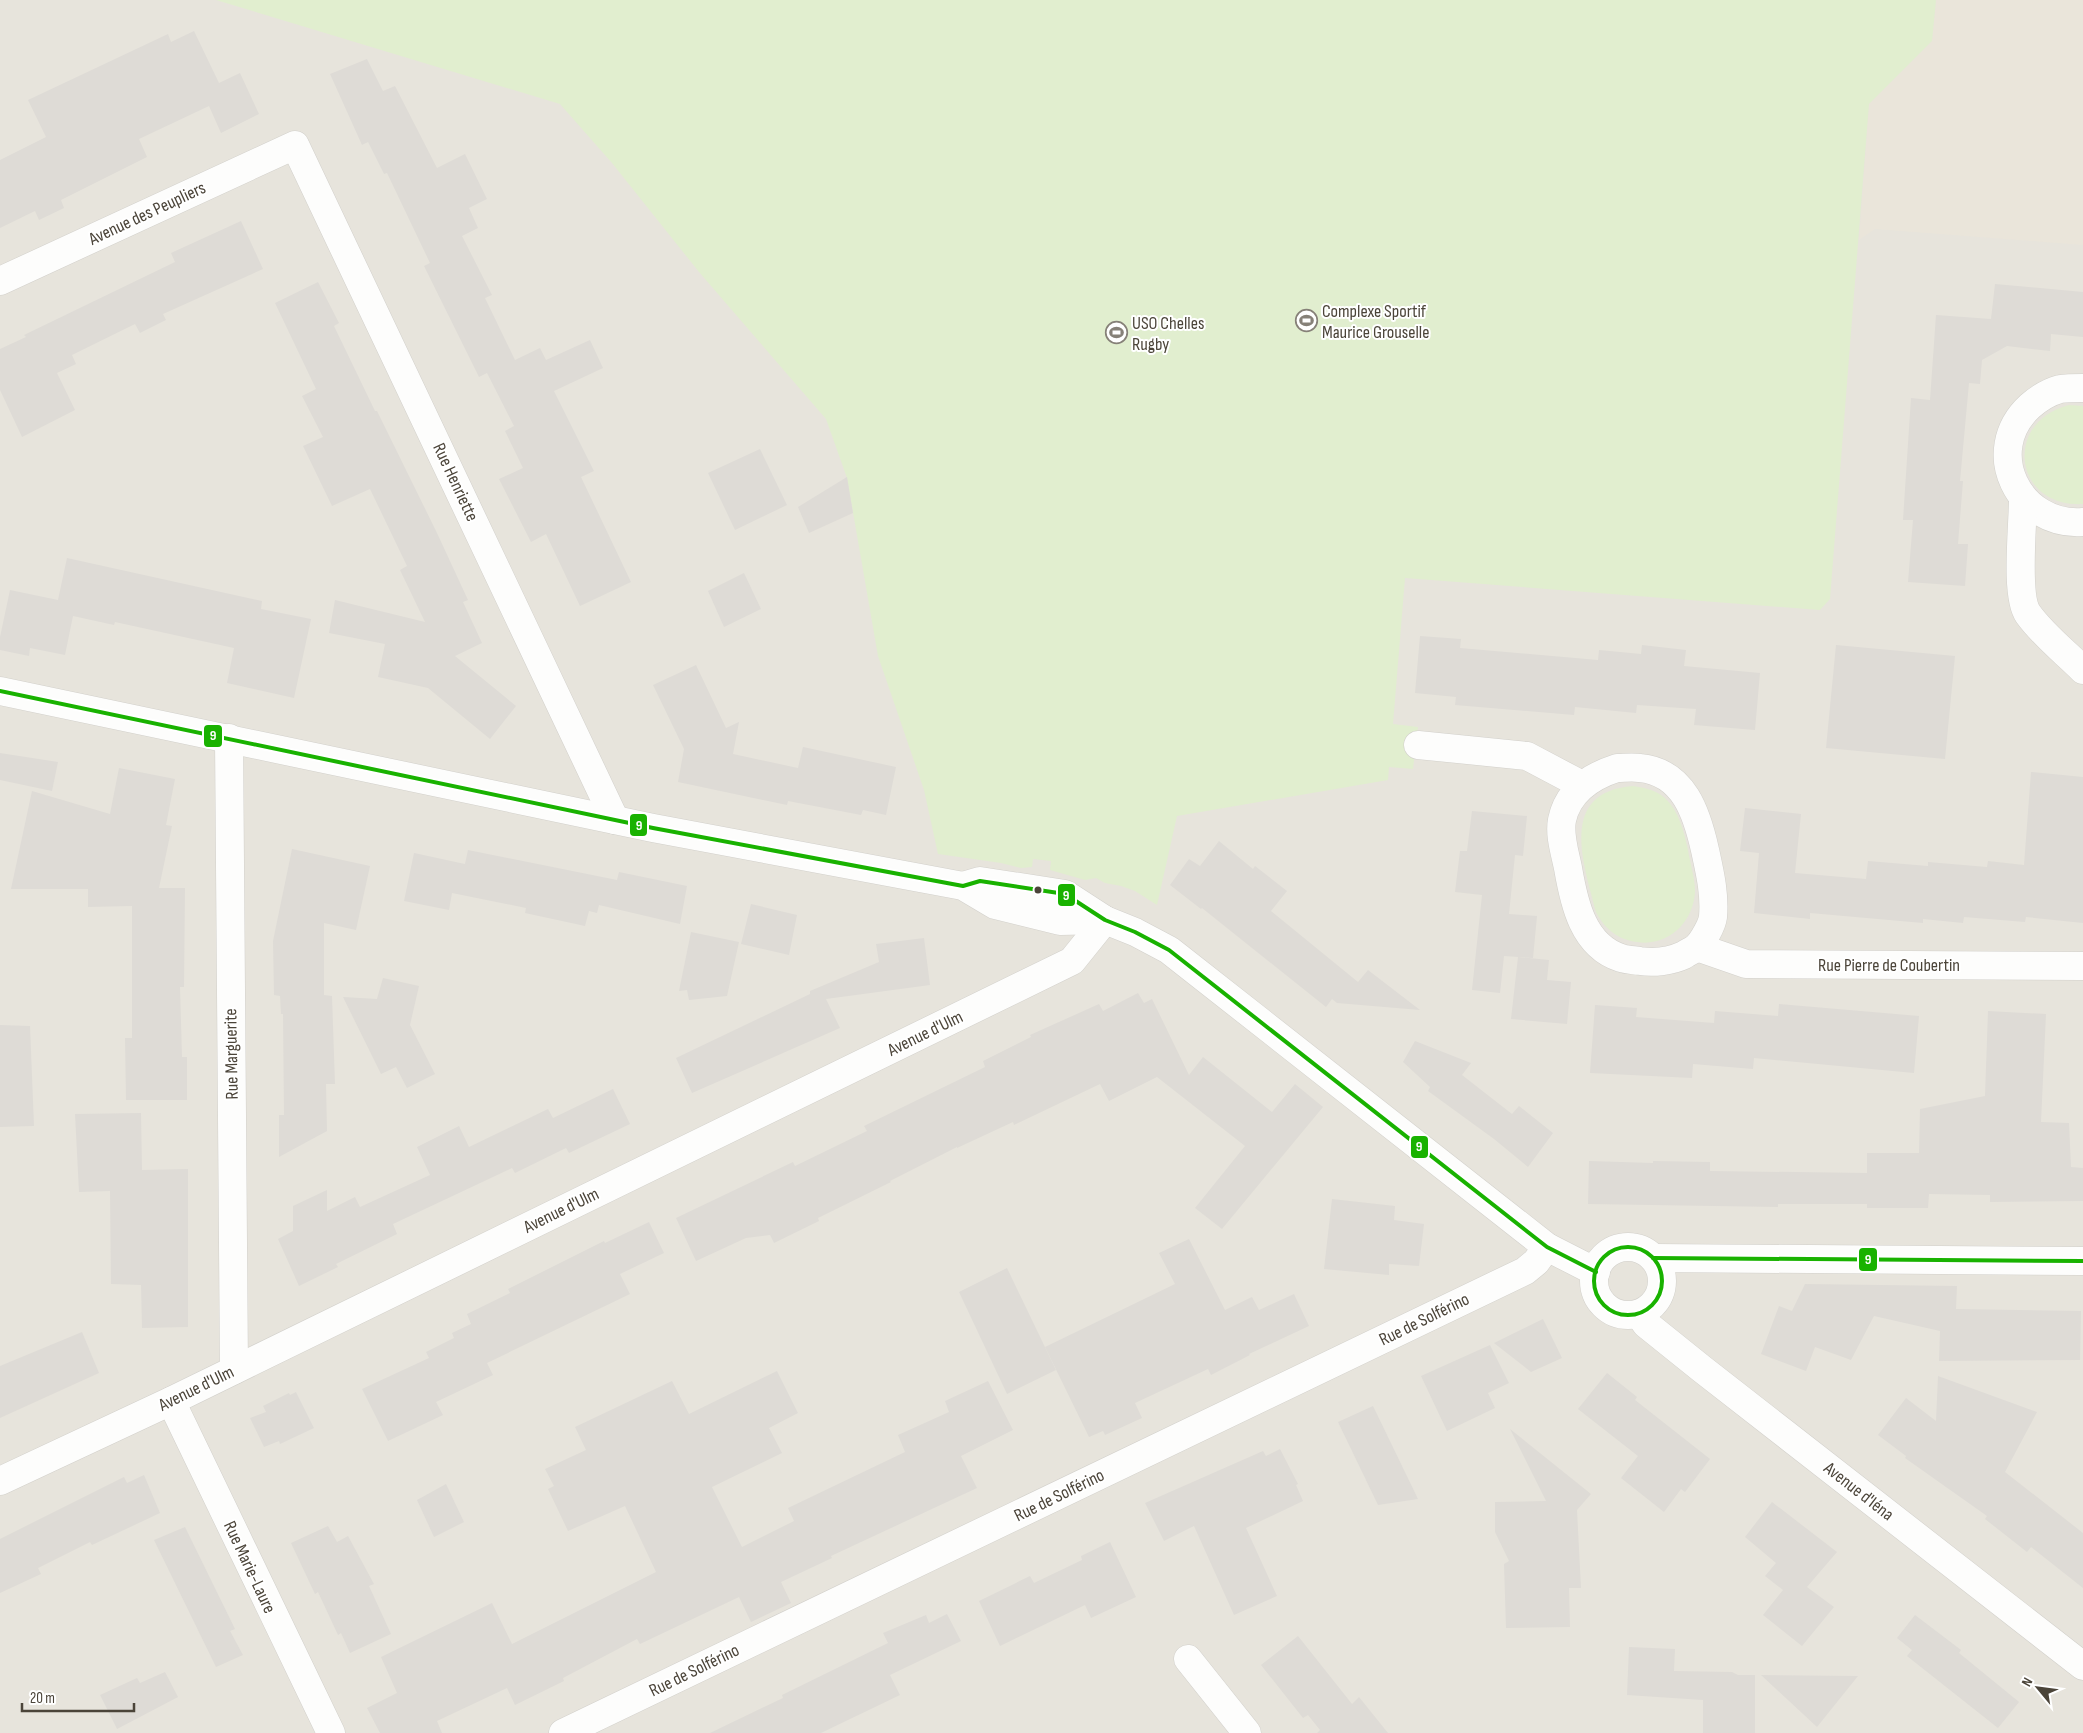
<svg xmlns="http://www.w3.org/2000/svg" width="2083" height="1733" viewBox="0 0 2083 1733" font-family="'Sofia Sans Condensed',sans-serif">
	<rect width="100%" height="100%" fill="#f4f2ee"/>
	<rect fill="#e7e4dc" x="0" y="0" width="2083" height="1733"/>
	<polygon fill="#eae5da" points="1936,0 2083,0 2083,245 1875,229 1859,240 1869,104 1932,41"/>
	<g fill="#e1eecf">
		<polygon points="216,0 1936,0 1932,41 1869,104 1830,599 1820,610 1405,578 1393,724 1418,727 1413,769 1389,767 1388,780 1177,816 1157,905 1135,891 1121,886 1105,883 1096,878 1085,880 1050,870 1051,861 1033,859 1032,867 1021,868 1001,863 938,854 924,790 878,656 847,478 826,419 699,272 612,163 560,104"/>
		<path d="M2069,405l14,1v98c-69,4 -81,-82 -14,-99z"/>
		<path d="M1633,786c12,2 23,4 32,12 14,13 19,34 23,52 2,13 7,28 7,41 -1,31 -27,56 -58,51 -19,-2 -33,-14 -41,-30 -12,-48 -39,-120 37,-126z"/>
	</g>
	<g fill="#dedbd6">
		<polygon points="194,31 219,83 240,73 259,114 221,133 209,106 139,139 147,157 61,200 64,208 39,220 35,211 0,228 0,160 46,137 28,100 168,34 171,42"/>
		<polygon points="367,59 383,91 395,86 437,168 465,154 487,199 469,208 478,228 462,236 492,295 485,298 515,360 540,348 546,360 590,340 603,368 554,391 594,471 581,477 631,582 580,606 546,534 531,542 499,479 523,468 505,431 514,426 487,373 479,377 424,266 430,263 387,173 384,174 368,142 362,145 330,74"/>
		<polygon points="241,221 263,269 163,314 166,320 140,333 135,324 72,355 76,364 57,373 75,410 22,437 0,390 0,349 26,337 24,335 175,262 171,253"/>
		<polygon points="318,282 339,323 334,326 375,411 377,411 437,533 468,600 463,602 482,643 455,656 516,706 490,739 428,688 378,677 385,644 329,633 335,600 425,622 400,570 407,566 370,489 332,506 303,446 323,437 302,396 316,389 275,303"/>
		<polygon points="1995,284 2083,292 2083,337 2051,334 2050,351 2007,346 1982,360 1980,384 1969,383 1960,481 1963,481 1958,544 1968,544 1965,586 1908,582 1913,520 1903,520 1911,398 1930,400 1936,315 1991,319"/>
		<polygon points="760,449 787,505 735,530 708,473"/>
		<polygon points="847,477 853,513 809,533 798,507"/>
		<polygon points="67,558 262,601 261,609 311,619 294,698 227,683 234,648 115,622 114,625 73,616 65,655 30,648 29,656 0,650 0,637 10,590 58,600"/>
		<polygon points="744,573 761,609 724,627 708,591"/>
		<polygon points="1420,636 1461,639 1460,648 1598,660 1599,650 1641,654 1642,645 1686,650 1684,666 1760,673 1755,730 1694,725 1696,709 1637,705 1636,713 1575,707 1574,715 1455,705 1456,697 1415,693"/>
		<polygon points="1836,645 1955,656 1945,759 1826,748"/>
		<polygon points="696,665 726,728 739,722 733,754 798,768 803,747 896,767 886,815 863,810 861,815 788,801 787,805 678,782 684,749 653,685"/>
		<polygon points="0,753 58,762 52,791 0,780"/>
		<polygon points="119,768 175,779 166,825 172,826 159,888 185,888 184,987 180,987 182,1057 187,1057 187,1100 126,1100 125,1038 132,1038 132,906 88,907 88,889 11,889 32,791 110,814"/>
		<polygon points="2031,772 2083,777 2083,923 2026,917 2025,922 1964,917 1963,923 1923,919 1923,923 1810,913 1810,919 1754,913 1759,853 1740,851 1745,808 1801,814 1795,873 1866,879 1868,861 1928,866 1928,862 1987,867 1988,861 2024,865"/>
		<polygon points="1472,811 1527,816 1523,856 1515,855 1509,914 1537,916 1533,958 1504,956 1500,993 1472,990 1482,895 1455,892 1460,851 1467,851"/>
		<polygon points="1219,841 1253,869 1255,866 1287,891 1271,911 1358,982 1368,970 1420,1010 1337,1003 1332,999 1326,1007 1202,908 1201,909 1170,885 1189,859 1200,866"/>
		<polygon points="292,849 370,866 356,930 324,923 324,995 332,996 335,1084 326,1084 327,1131 279,1157 279,1115 284,1115 283,1014 281,1014 280,996 274,995 273,941"/>
		<polygon points="468,850 617,880 619,872 687,886 680,924 599,905 597,913 589,911 585,926 525,913 526,908 452,893 449,910 404,901 414,853 465,864"/>
		<polygon points="751,904 797,915 789,955 741,944"/>
		<polygon points="691,932 739,942 727,996 689,1000 687,990 679,991"/>
		<polygon points="924,938 930,985 826,999 840,1028 692,1093 676,1058 810,994 810,991 879,962 876,944"/>
		<polygon points="1518,957 1549,960 1547,980 1571,982 1567,1024 1511,1019"/>
		<polygon points="383,978 419,986 410,1025 435,1074 407,1088 396,1067 381,1074 343,997 377,999"/>
		<polygon points="1138,993 1144,1003 1152,999 1189,1075 1203,1057 1272,1112 1295,1084 1323,1107 1222,1229 1195,1208 1245,1146 1157,1077 1109,1101 1100,1084 1014,1125 1013,1122 957,1148 957,1147 890,1181 891,1182 818,1218 819,1221 774,1243 770,1235 746,1238 696,1261 676,1218 793,1162 795,1166 867,1131 864,1126 985,1067 983,1061 1031,1037 1030,1035 1099,1004 1103,1011"/>
		<polygon points="1779,1004 1919,1016 1914,1073 1754,1058 1753,1069 1693,1064 1692,1078 1590,1073 1595,1005 1637,1008 1636,1017 1714,1023 1715,1011 1778,1016"/>
		<polygon points="1988,1011 2046,1014 2041,1122 2069,1123 2071,1167 2083,1168 2083,1201 1990,1202 1990,1195 1929,1194 1928,1208 1867,1208 1867,1204 1778,1204 1778,1207 1588,1204 1589,1161 1653,1163 1653,1161 1710,1162 1710,1171 1867,1173 1867,1153 1919,1153 1920,1109 1985,1096"/>
		<polygon points="0,1025 30,1026 34,1126 0,1127"/>
		<polygon points="1415,1041 1471,1063 1462,1075 1512,1114 1519,1106 1553,1133 1528,1167 1494,1139 1428,1091 1430,1087 1403,1062"/>
		<polygon points="613,1089 630,1124 569,1153 566,1148 515,1173 512,1168 393,1224 397,1234 336,1264 338,1267 299,1286 278,1239 293,1231 293,1206 327,1190 327,1211 355,1197 360,1207 430,1175 417,1147 459,1126 469,1147 548,1109 553,1118"/>
		<polygon points="141,1113 142,1170 188,1169 188,1327 142,1328 141,1285 111,1284 110,1191 79,1192 75,1114"/>
		<polygon points="1332,1199 1395,1206 1394,1220 1424,1224 1419,1266 1389,1264 1389,1275 1324,1269"/>
		<polygon points="649,1222 664,1253 620,1274 630,1294 487,1363 493,1375 436,1402 443,1415 388,1441 362,1389 429,1358 426,1352 454,1338 452,1333 471,1324 467,1314 510,1293 508,1289 604,1241 605,1243"/>
		<polygon points="1189,1239 1225,1310 1252,1297 1259,1310 1294,1294 1309,1326 1249,1354 1250,1355 1211,1375 1208,1369 1135,1403 1142,1418 1105,1435 1103,1431 1089,1437 1045,1347 1175,1284 1159,1253"/>
		<polygon points="1007,1268 1056,1370 1007,1394 959,1292"/>
		<polygon points="1805,1284 1957,1286 1956,1309 2081,1311 2080,1360 1939,1361 1940,1331 1874,1316 1851,1360 1815,1347 1806,1371 1761,1354 1779,1306 1792,1311"/>
		<polygon points="1543,1319 1562,1358 1531,1372 1494,1343"/>
		<polygon points="82,1332 99,1373 0,1418 0,1366"/>
		<polygon points="1490,1345 1509,1383 1488,1393 1495,1408 1447,1431 1421,1376"/>
		<polygon points="777,1371 798,1413 769,1428 782,1453 712,1487 742,1547 794,1521 788,1508 905,1452 898,1435 949,1412 945,1401 988,1381 1013,1430 961,1456 977,1488 831,1556 832,1558 781,1582 791,1603 751,1622 739,1597 640,1644 637,1639 563,1678 564,1681 515,1705 507,1688 437,1721 442,1733 380,1733 367,1708 397,1693 381,1657 492,1603 512,1644 656,1572 625,1506 568,1531 548,1489 554,1486 545,1469 586,1450 575,1427 672,1381 689,1414"/>
		<polygon points="1607,1373 1637,1397 1635,1400 1710,1459 1685,1492 1681,1489 1664,1512 1621,1478 1638,1456 1578,1409"/>
		<polygon points="1938,1376 2037,1412 2005,1472 2083,1533 2083,1588 2031,1547 2027,1552 1985,1519 1987,1516 1905,1458 1906,1456 1878,1435 1906,1398 1936,1421"/>
		<polygon points="296,1392 314,1428 280,1444 279,1441 264,1447 250,1418 266,1412 263,1406 289,1393 290,1395"/>
		<polygon points="1373,1406 1418,1499 1378,1505 1338,1422"/>
		<polygon points="1510,1429 1591,1494 1577,1510 1581,1588 1569,1588 1570,1627 1506,1628 1504,1564 1509,1561 1495,1532 1495,1502 1546,1501"/>
		<polygon points="1280,1449 1298,1484 1296,1485 1303,1501 1246,1528 1277,1596 1234,1615 1194,1526 1164,1541 1145,1503 1263,1451 1266,1456"/>
		<polygon points="144,1475 160,1513 92,1545 90,1542 38,1568 41,1574 0,1593 0,1539 124,1477 127,1483"/>
		<polygon points="446,1484 464,1522 434,1537 417,1500"/>
		<polygon points="1772,1502 1837,1552 1807,1587 1834,1607 1802,1646 1763,1615 1783,1590 1765,1576 1776,1563 1745,1537"/>
		<polygon points="328,1526 337,1542 348,1536 374,1584 369,1586 391,1634 350,1653 341,1633 338,1635 318,1592 315,1594 291,1543"/>
		<polygon points="185,1527 235,1629 230,1631 243,1655 216,1667 154,1540"/>
		<polygon points="1110,1542 1136,1597 1091,1618 1085,1605 1000,1646 979,1601 1030,1576 1034,1583 1082,1560 1081,1556"/>
		<polygon points="947,1614 961,1641 890,1675 900,1695 821,1733 710,1733 783,1698 782,1695 888,1643 883,1633 926,1615 929,1623"/>
		<polygon points="1915,1615 1961,1650 1959,1653 2019,1702 1998,1728 1907,1656 1912,1650 1897,1638"/>
		<polygon points="1298,1636 1352,1704 1359,1697 1388,1733 1317,1733 1320,1730 1308,1715 1303,1718 1261,1665"/>
		<polygon points="1629,1647 1675,1649 1674,1671 1732,1672 1738,1675 1755,1675 1755,1733 1703,1733 1703,1700 1627,1695"/>
		<polygon points="165,1672 178,1697 117,1729 100,1695 137,1678 140,1683"/>
		<polygon points="1761,1675 1858,1676 1817,1727"/>
	</g>
	<g fill="none" stroke-linecap="round" stroke-linejoin="round">
		<defs>
			<g id="street">
				<polyline points="0,281 295,145 615,820"/>
				<path d="M2083,388c-7,0 -16,0 -23,1 -11,3 -22,10 -30,17 -49,45 -11,121 53,116"/>
				<path d="M2023,499c0,25 -8,97 5,115 15,21 37,38 55,56"/>
				<polyline points="0,691 653,828 963,886 995,905 1060,921 1105,920"/>
				<polyline points="229,738 234,1370"/>
				<polyline points="1418,745 1527,756 1582,785"/>
				<path d="M1617,768c7,0 15,-1 23,0 44,4 57,46 65,82 5,23 10,44 8,67 -1,8 -10,24 -16,30 -3,3 -9,5 -13,8 -13,6 -30,8 -44,6 -6,-1 -13,-1 -19,-3 -38,-12 -47,-55 -53,-90 -3,-15 -9,-33 -6,-48 6,-29 30,-44 55,-52z"/>
				<polyline points="963,886 980,881 1065,894 1105,920 1135,932 1169,950 1547,1247 1596,1272"/>
				<polyline points="1697,947 1746,964 2083,966"/>
				<circle cx="1628" cy="1281" r="34"/>
				<polyline points="1653,1258 2083,1261"/>
				<polyline points="1639,1314 1646,1324 1702,1369 2083,1666"/>
				<polyline points="171,1401 331,1733"/>
				<polyline points="0,1481 171,1401 1072,961 1105,920"/>
				<polyline points="1188,1659 1247,1733"/>
				<polyline points="563,1733 1525,1271 1536,1262 1547,1247"/>
			</g>
		</defs>
		<use href="#street" stroke="#d2d0cb" stroke-width="29"/>
		<use href="#street" stroke="#fdfdfc" stroke-width="28"/>
		<defs>
			<g id="bus-1">
				<polyline points="0,691 653,828 963,886 980,881 1065,894 1105,920 1135,932 1169,950 1547,1247 1596,1272"/>
				<circle cx="1628" cy="1281" r="34"/>
				<polyline points="1653,1258 2083,1261"/>
			</g>
		</defs>
		<use href="#bus-1" stroke="#fff" stroke-width="8"/>
		<use href="#bus-1" stroke="#19b200" stroke-width="4"/>
	</g>
	<defs>
		<symbol id="stadium-ring" viewBox="-11 -11 22 22"><circle r="9.5" fill="#fff" stroke="#868178" stroke-width="1.5"/><path d="M0-5a6.5 5 0 1 0 0 10a6.5 5 0 1 0 0-10ZM-3.5-1.8h7v3.6h-7Z" fill="#868178"/></symbol>
	</defs>
	<g fill-rule="evenodd">
		<use href="#stadium-ring" x="1294" y="308" width="25" height="25"/>
		<use href="#stadium-ring" x="1104" y="320" width="25" height="25"/>
	</g>
	<circle fill="#4b4439" stroke="#fff" stroke-width="2" cx="1038" cy="890" r="4.5"/>
	<g text-anchor="middle" stroke-width="4" stroke-linejoin="round" paint-order="stroke">
		<g font-size="18" fill="#4b4439" stroke="#fff">
			<text transform="translate(147 213) rotate(-25)" y="6">Avenue des Peupliers</text>
			<text transform="translate(456 482) rotate(65)" y="6">Rue Henriette</text>
			<text x="1889" y="971">Rue Pierre de Coubertin</text>
			<text transform="translate(925 1033) rotate(-26)" y="6">Avenue d'Ulm</text>
			<text transform="translate(231 1054) rotate(-91)" y="6">Rue Marguerite</text>
			<text transform="translate(561 1210) rotate(-26)" y="6">Avenue d'Ulm</text>
			<text transform="translate(1424 1319) rotate(-26)" y="6">Rue de Solférino</text>
			<text transform="translate(196 1388) rotate(-26)" y="6">Avenue d'Ulm</text>
			<text transform="translate(1859 1491) rotate(38)" y="6">Avenue d'Iéna</text>
			<text transform="translate(1059 1495) rotate(-26)" y="6">Rue de Solférino</text>
			<text transform="translate(250 1567) rotate(65)" y="6">Rue Marie-Laure</text>
			<text transform="translate(694 1670) rotate(-26)" y="6">Rue de Solférino</text>
		</g>
		<g font-size="18" fill="#4b4439" stroke="#fff" text-anchor="start">
			<text x="1322" y="317">Complexe Sportif<tspan x="1322" dy="21">Maurice Grouselle</tspan></text>
			<text x="1132" y="329">USO Chelles<tspan x="1132" dy="21">Rugby</tspan></text>
		</g>
	</g>
	<g stroke="#fff" stroke-width="2">
		<rect x="203" y="724" width="20" height="24" rx="5" fill="#19b200"/>
		<rect x="629" y="813" width="19" height="24" rx="5" fill="#19b200"/>
		<rect x="1057" y="883" width="19" height="24" rx="5" fill="#19b200"/>
		<rect x="1410" y="1135" width="19" height="24" rx="5" fill="#19b200"/>
		<rect x="1858" y="1247" width="20" height="25" rx="5" fill="#19b200"/>
	</g>
	<g font-size="14" text-anchor="middle" font-weight="bold" fill="#fff">
		<text x="213" y="740">9</text>
		<text x="639" y="830">9</text>
		<text x="1066" y="900">9</text>
		<text x="1419" y="1151">9</text>
		<text x="1868" y="1264">9</text>
	</g>
	<g transform="translate(2038 1688) rotate(299)" stroke="#ffffff" stroke-width="4" paint-order="stroke">
	<path d="M0-4L9 19L0 12L-9 19Z" fill="#4b4439"/>
	<text y="-8" font-size="14" font-weight="bold" text-anchor="middle" fill="#4b4439">N</text>
	</g>
	<path d="M22 1703v8h112v-8" fill="none" stroke="#4b4439" stroke-width="2.5"/>
	<text x="30" y="1703" font-size="15" fill="#4b4439" stroke="#ffffff" stroke-width="4" paint-order="stroke">20 m</text>
</svg>
